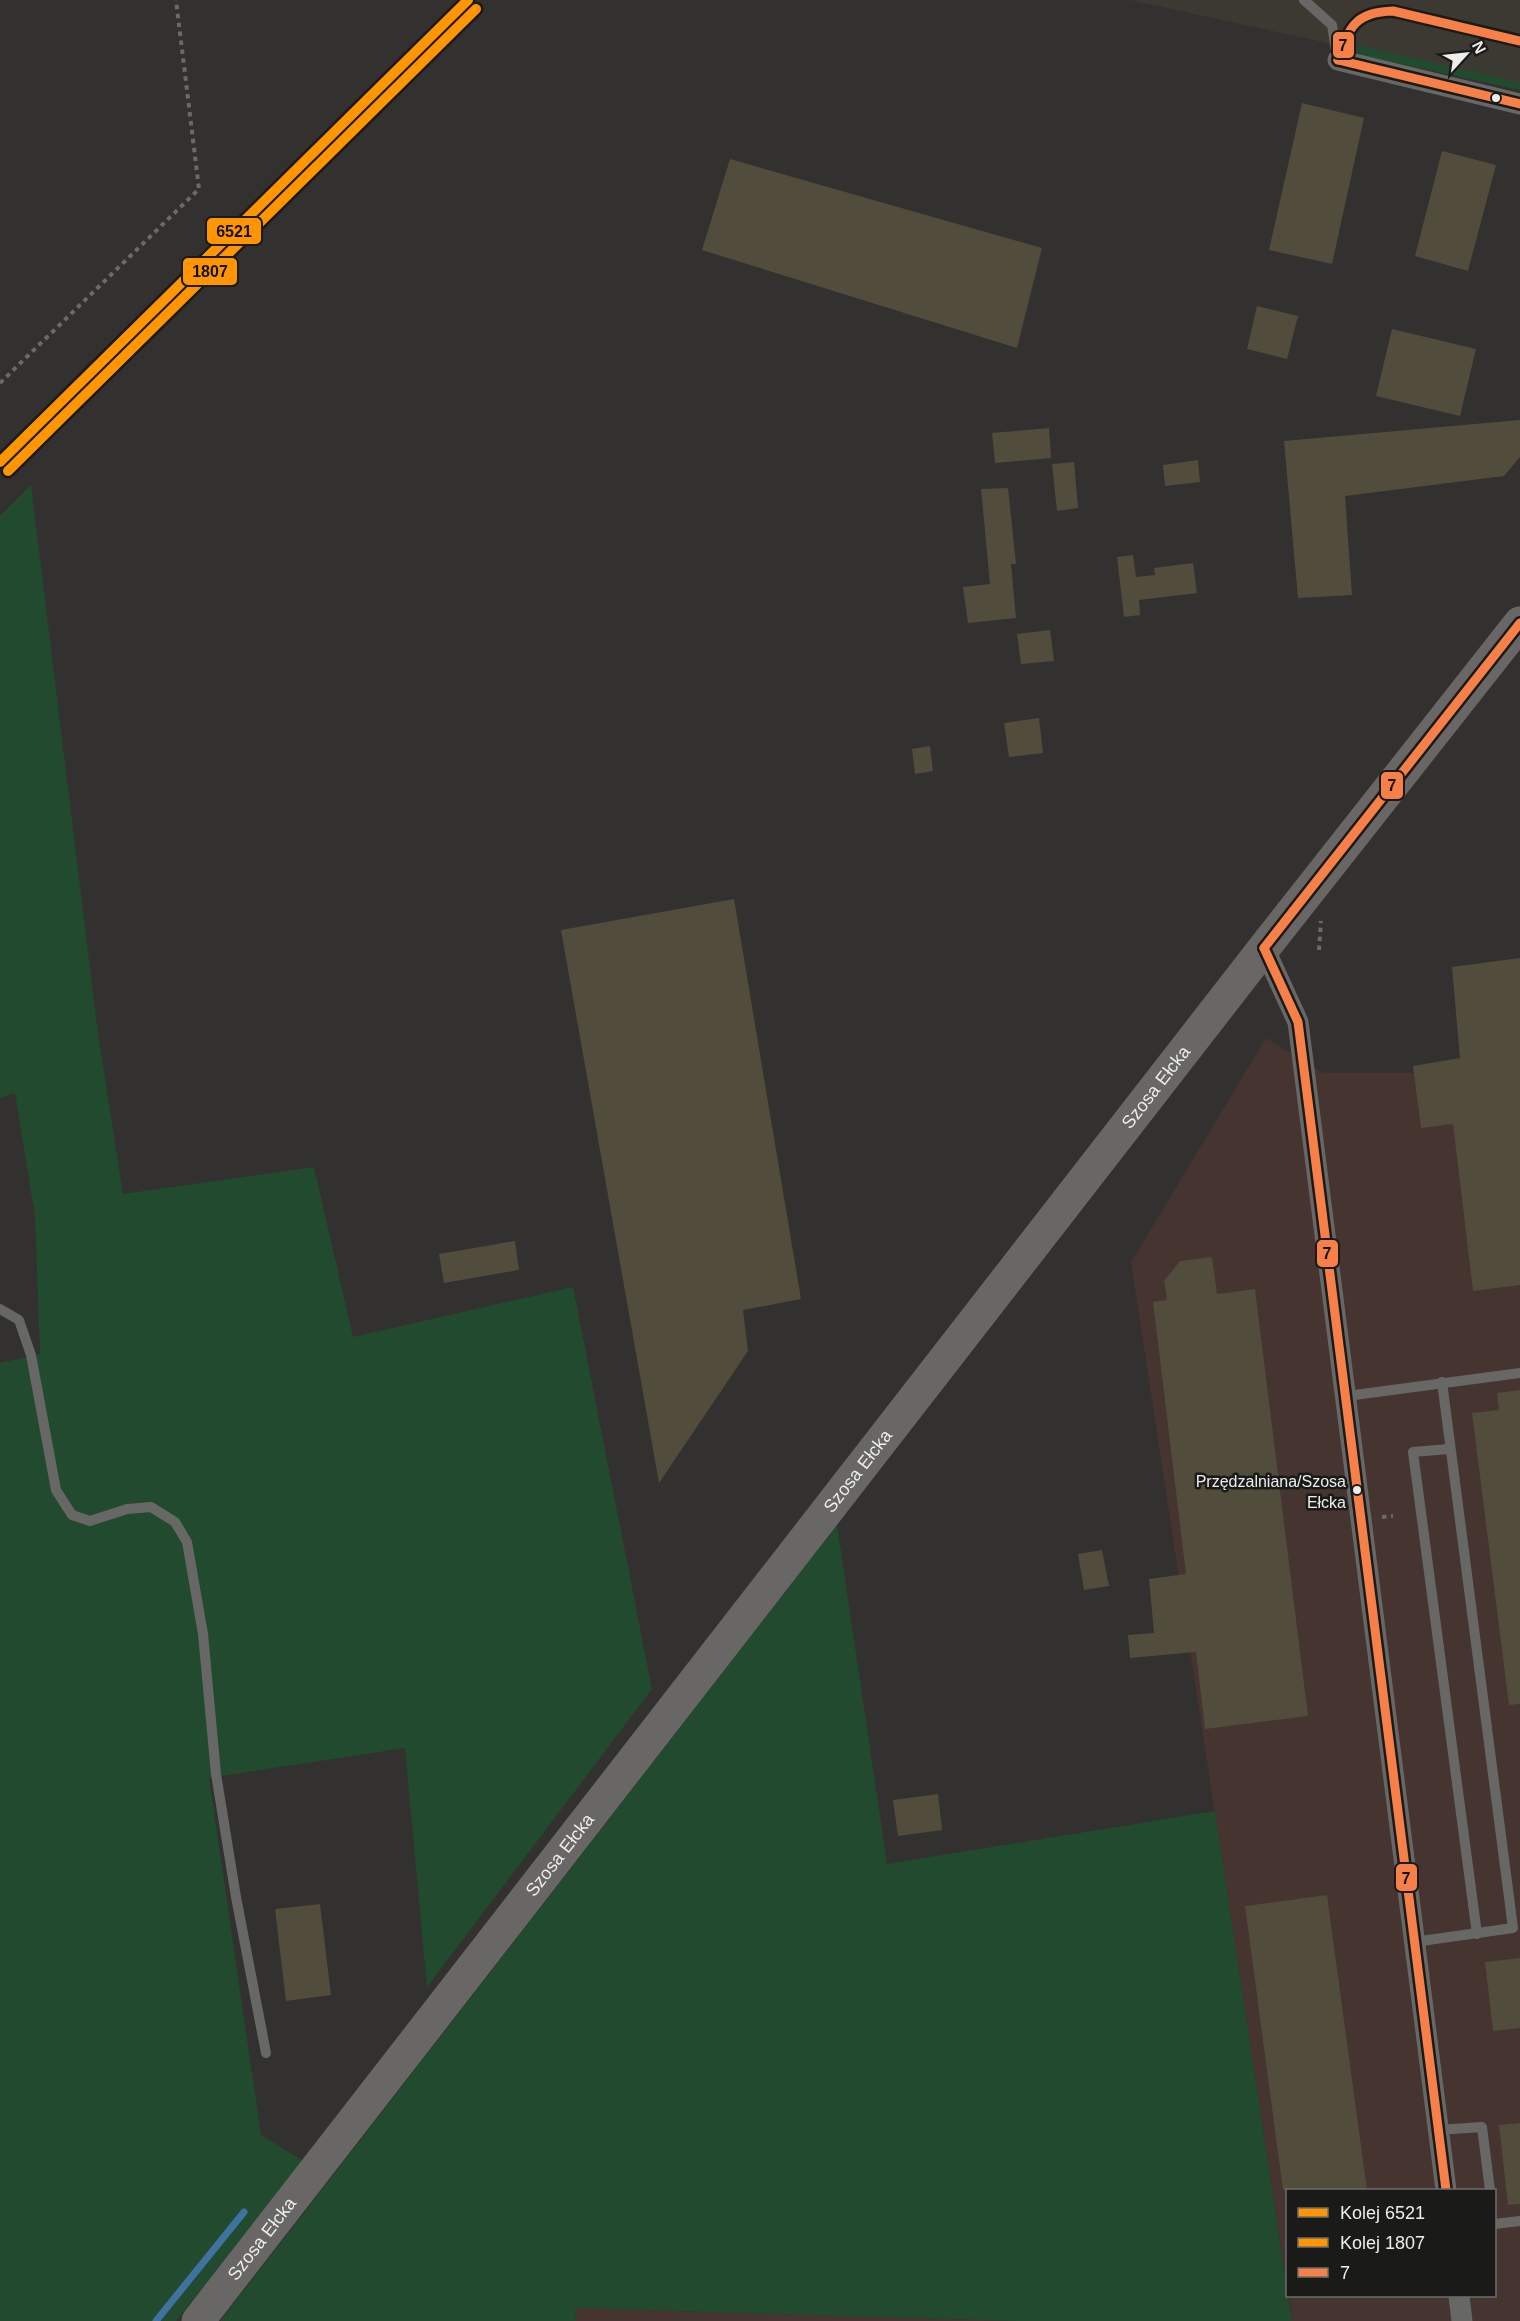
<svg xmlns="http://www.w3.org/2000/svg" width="1520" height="2321" viewBox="0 0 1520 2321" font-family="Arial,sans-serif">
	<rect width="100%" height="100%" fill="#323130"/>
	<polygon fill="#3c3932" points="1130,0 1520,0 1520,87 1305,38"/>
	<g fill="#453430">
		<polygon points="1266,1038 1323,1073 1520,1073 1520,2321 1292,2321 1289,2296 1494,2296 1494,2190 1288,2190 1287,2288 1131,1262"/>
		<polygon points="575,2308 1019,2321 576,2321"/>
	</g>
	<g fill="#224a2e">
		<polygon points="1361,46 1520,82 1520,90 1359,55 1356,52 1357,47"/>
		<polygon points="31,485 98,1034 123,1194 314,1167 353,1337 573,1287 652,1689 427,1987 405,1748 209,1778 261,2135 305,2162 176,2321 0,2321 0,1363 40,1354 35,1217 15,1093 0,1098 0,516"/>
		<polygon points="837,1525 887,1864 1215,1811 1292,2321 1019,2321 575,2308 576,2321 220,2321"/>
	</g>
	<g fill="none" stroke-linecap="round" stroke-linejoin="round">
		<polyline stroke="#3d739e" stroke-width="7" points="156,2321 244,2212"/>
	</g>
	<g fill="#514c3c">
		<polygon points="1302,103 1364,118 1332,264 1269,250"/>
		<polygon points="1442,151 1496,165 1468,271 1415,256"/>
		<polygon points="730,159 1042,248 1017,348 702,250"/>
		<polygon points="1257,306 1298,316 1287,359 1247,349"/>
		<polygon points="1392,329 1476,349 1460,416 1376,396"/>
		<polygon points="1520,420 1520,457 1504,476 1345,496 1352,595 1298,598 1284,441"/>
		<polygon points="1049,428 1051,458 995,463 992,433"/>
		<polygon points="1198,460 1200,482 1165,486 1163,465"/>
		<polygon points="1074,462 1078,508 1057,511 1052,464"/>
		<polygon points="1008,488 1016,564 1011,564 1016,618 968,623 963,587 990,584 981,489"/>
		<polygon points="1133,555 1136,577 1155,575 1154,568 1193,563 1197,593 1139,600 1140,615 1124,617 1117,557"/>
		<polygon points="1050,630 1054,661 1021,664 1017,634"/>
		<polygon points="1039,718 1043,753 1009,757 1004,723"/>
		<polygon points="930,746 933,771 915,774 912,749"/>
		<polygon points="734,899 801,1299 743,1310 748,1351 659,1483 561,930"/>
		<polygon points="1520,958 1520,1285 1473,1291 1453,1124 1421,1128 1413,1066 1460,1058 1452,967"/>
		<polygon points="515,1241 519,1270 444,1283 439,1254"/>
		<polygon points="1212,1257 1217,1294 1255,1289 1308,1716 1205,1729 1196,1652 1130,1658 1128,1635 1154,1633 1149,1579 1186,1574 1153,1302 1167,1300 1164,1281 1180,1261"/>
		<polygon points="1520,1390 1520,1704 1509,1705 1472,1413 1499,1410 1497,1393"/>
		<polygon points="1102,1550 1109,1586 1084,1590 1078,1554"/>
		<polygon points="938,1794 942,1830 898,1836 893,1800"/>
		<polygon points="1327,1895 1367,2190 1283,2190 1245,1906"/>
		<polygon points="320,1904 331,1995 286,2001 275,1909"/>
		<polygon points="1520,1958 1520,2028 1493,2031 1485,1962"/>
		<polygon points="1520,2123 1520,2204 1508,2205 1499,2125"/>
	</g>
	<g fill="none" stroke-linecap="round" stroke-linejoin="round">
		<g stroke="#6a6a69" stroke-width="4" stroke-dasharray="4.5 4.5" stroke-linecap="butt">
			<polyline points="0,383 199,189 176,0"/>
			<polyline points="1319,950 1321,921"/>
			<polyline points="1382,1517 1393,1516"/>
		</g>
		<g stroke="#676766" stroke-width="10">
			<polyline points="1304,0 1332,25 1337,57"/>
			<path d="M1338,60c11,-34 16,-50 55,-49l127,30"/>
			<polyline points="0,1309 19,1320 31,1355 56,1490 72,1515 90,1521 127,1509 151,1507 175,1522 187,1542 203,1634 216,1774 236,1897 266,2053"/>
			<polyline points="1347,1396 1520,1373"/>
			<polyline points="1449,1449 1413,1452 1477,1934"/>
			<polyline points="1414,1942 1513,1928 1442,1382"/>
			<polyline points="1438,2130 1482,2127 1490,2190"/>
			<polyline points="1494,2224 1520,2221"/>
		</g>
		<g stroke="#676766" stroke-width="21">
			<polyline points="1338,60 1520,104"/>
			<polyline points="1264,948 1298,1022 1446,2190"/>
			<polyline points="1459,2296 1462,2321"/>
		</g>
		<path stroke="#686766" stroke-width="33" id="s1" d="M198,2321l1066,-1373 256,-325"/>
		<defs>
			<g id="bus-1">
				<path d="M1338,60c11,-33 17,-48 55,-49l127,30"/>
				<polyline points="1338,60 1520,104"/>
				<polyline points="1264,948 1298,1022 1446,2190"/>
				<polyline points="1264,948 1520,623"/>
			</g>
		</defs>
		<use href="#bus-1" stroke="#1a1a19" stroke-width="14"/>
		<use href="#bus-1" stroke="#f78048" stroke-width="9"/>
		<defs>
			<polyline id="rail-1" points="0,462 468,0"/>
			<polyline id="rail-2" points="8,471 476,9"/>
		</defs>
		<use href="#rail-1" stroke="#1a1a19" stroke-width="15"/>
		<use href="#rail-2" stroke="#1a1a19" stroke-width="15"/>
		<use href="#rail-1" stroke="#ff9500" stroke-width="10"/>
		<use href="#rail-2" stroke="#ff9500" stroke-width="10"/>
	</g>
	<g fill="#ededeb" stroke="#1a1a19" stroke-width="2">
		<circle cx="1496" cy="98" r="5"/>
		<circle cx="1357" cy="1490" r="5"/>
	</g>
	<g text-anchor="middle" stroke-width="5" stroke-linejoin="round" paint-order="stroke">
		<g font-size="16" fill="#ededeb" stroke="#1a1a19" text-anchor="end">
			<text x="1346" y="1487">Przędzalniana/Szosa<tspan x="1346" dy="21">Ełcka</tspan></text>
		</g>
		<g font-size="18" fill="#ededeb" stroke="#1a1a19">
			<text dy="6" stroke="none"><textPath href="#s1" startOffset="1562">Szosa Ełcka</textPath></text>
			<text dy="6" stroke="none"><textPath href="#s1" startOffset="1076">Szosa Ełcka</textPath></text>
			<text dy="6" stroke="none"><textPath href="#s1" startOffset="590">Szosa Ełcka</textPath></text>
			<text dy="6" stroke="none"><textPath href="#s1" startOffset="104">Szosa Ełcka</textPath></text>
		</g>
	</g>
	<g stroke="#1a1a19" stroke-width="2">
		<rect x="1332" y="31" width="23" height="28" rx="6" fill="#f78048"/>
		<rect x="206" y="217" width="56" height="28" rx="6" fill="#ff9500"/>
		<rect x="182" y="257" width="56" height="29" rx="6" fill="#ff9500"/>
		<rect x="1380" y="771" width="24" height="29" rx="6" fill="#f78048"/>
		<rect x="1316" y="1239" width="23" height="29" rx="6" fill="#f78048"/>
		<rect x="1395" y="1863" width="23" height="29" rx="6" fill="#f78048"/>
	</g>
	<g font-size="16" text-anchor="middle" font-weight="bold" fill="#111">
		<text x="1343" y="51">7</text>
		<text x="234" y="237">6521</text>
		<text x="210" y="277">1807</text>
		<text x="1392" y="791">7</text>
		<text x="1327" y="1259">7</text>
		<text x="1406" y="1884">7</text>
	</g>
	<rect x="1286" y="2189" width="210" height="108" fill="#1a1a19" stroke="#6e6e6d" stroke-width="1.5"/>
	<rect x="1298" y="2208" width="30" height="9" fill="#ff9500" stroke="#6e6e6d" stroke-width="1.5"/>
	<text x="1340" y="2219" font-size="18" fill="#ededeb">Kolej 6521</text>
	<rect x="1298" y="2238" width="30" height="9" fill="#ff9500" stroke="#6e6e6d" stroke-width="1.5"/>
	<text x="1340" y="2249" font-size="18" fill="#ededeb">Kolej 1807</text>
	<rect x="1298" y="2268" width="30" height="9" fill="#f78048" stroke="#6e6e6d" stroke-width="1.5"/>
	<text x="1340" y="2279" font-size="18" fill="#ededeb">7</text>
	<g transform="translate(1466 54) rotate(63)" stroke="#1a1a19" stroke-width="4.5" paint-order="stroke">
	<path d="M0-4.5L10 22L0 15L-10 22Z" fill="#ededeb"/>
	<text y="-9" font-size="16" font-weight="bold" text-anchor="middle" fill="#ededeb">N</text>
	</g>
</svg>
